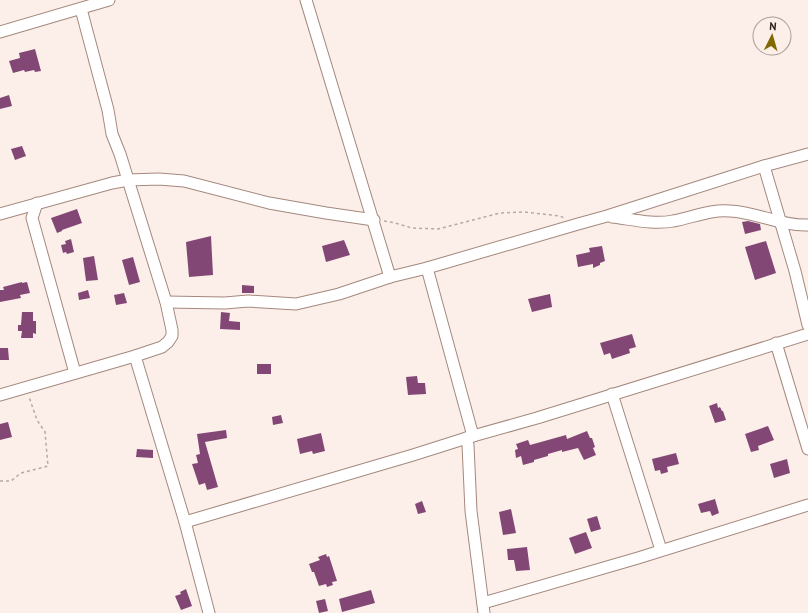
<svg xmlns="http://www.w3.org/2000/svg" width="808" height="613" viewBox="0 0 808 613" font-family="'PT Sans',sans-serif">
	<rect width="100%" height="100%" fill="#fcefea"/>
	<g fill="#834776">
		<polygon points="35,49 41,71 35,72 34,70 25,72 24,70 13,73 9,61 20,58 19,53"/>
		<polygon points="9,95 12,106 0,109 0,98"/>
		<polygon points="22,146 26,156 15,160 11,149"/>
		<polygon points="77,209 82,223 62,230 62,231 57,233 51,218"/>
		<polygon points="748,221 760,224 761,230 745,234 742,222"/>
		<polygon points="211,236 213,275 189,277 186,242"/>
		<polygon points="71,239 74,252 67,254 66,252 63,253 61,245 66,244 65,241"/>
		<polygon points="344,240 350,255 326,262 322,246"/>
		<polygon points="766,241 776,273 755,280 745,247"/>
		<polygon points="602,246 605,261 600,263 600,265 593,268 593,264 578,267 576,255 590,252 589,248"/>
		<polygon points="94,256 98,280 86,281 83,258"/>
		<polygon points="133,257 140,282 129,285 122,260"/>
		<polygon points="22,282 22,283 27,282 30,293 20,295 21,298 0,302 0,290 4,290 3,287"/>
		<polygon points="242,285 254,286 254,293 242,293"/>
		<polygon points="88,290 90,298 79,300 78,293"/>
		<polygon points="124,293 127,303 116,305 114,295"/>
		<polygon points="550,294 552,307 532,312 528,299"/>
		<polygon points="22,312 33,312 33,321 36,321 36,334 33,333 33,338 21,338 22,331 18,331 18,325 21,325"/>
		<polygon points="221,312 230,313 229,321 240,322 240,330 220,329"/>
		<polygon points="632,334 636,347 629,349 630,353 612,359 610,353 604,355 600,343"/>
		<polygon points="0,348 8,348 9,360 0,360"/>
		<rect x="257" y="364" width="14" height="10"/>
		<polygon points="417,376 418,383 425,383 426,394 408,395 406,377"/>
		<polygon points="717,403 718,408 720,407 722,411 723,411 726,420 715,423 709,406"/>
		<polygon points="281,415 283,423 273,425 272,417"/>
		<polygon points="8,422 12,437 0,440 0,424"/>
		<polygon points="768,426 774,440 758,446 759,450 751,452 745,434"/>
		<polygon points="226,430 227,438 205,442 218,487 207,490 205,483 199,485 192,464 198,463 196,455 200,454 197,434"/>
		<polygon points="587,431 590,438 592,438 595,447 593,448 596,455 584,460 578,448 562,452 562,450 548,454 548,456 534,460 534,462 523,465 521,456 516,458 515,450 518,449 516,444 528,440 530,445 566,435 567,439"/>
		<polygon points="321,433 325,451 313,454 312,451 300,454 297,439"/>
		<polygon points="137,449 153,450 153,458 136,457"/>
		<polygon points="676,453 679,464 667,467 668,472 661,474 660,470 655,471 652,459"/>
		<polygon points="787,459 790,473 774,478 770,464"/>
		<polygon points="715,499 719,513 712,516 710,511 701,513 698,504"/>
		<polygon points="422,501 426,512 418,514 415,504"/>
		<polygon points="511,509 516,533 503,535 499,512"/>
		<polygon points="597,516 601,529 591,532 587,519"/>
		<polygon points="586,532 592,548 575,554 569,538"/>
		<polygon points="527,547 530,570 516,571 514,560 508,560 507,549"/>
		<polygon points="326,554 327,557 329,556 337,581 332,582 333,585 327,587 326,584 319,586 314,572 312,572 309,564 320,560 318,557"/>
		<polygon points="186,589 192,606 181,610 175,596 181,594 180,592"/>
		<polygon points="371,590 375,603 342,612 339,599"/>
		<polygon points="325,599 328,611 319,613 316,601"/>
	</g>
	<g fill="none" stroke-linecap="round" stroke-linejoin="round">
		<defs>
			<g id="minor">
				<polyline points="306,0 390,277 427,268 578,224 607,216 764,166 808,154"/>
				<polyline points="0,32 109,0"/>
				<polyline points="764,166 795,271 808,325"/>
				<polyline points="37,203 32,218 75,373"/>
				<polyline points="0,214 112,183 128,180 159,179 184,181 269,203 326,213 374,220"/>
				<path d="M612,217c19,2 41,8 61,4 18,-3 38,-12 57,-10 26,1 51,15 78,14"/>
				<polyline points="427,268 473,436"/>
				<polyline points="166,302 225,303 248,301 296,304 339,294 390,277"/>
				<polyline points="776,343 808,449"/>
				<polyline points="135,356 185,522 413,455 473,436 537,418 808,334"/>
				<polyline points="612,394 661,550"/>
				<polyline points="0,395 135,356 162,347 168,342 172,336 172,330 166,302 120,154 112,134 108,110 81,9"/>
				<polyline points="466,438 468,445 471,511 484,613"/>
				<polyline points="185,522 209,613"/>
				<polyline points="483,603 638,558 808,505"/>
			</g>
		</defs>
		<use href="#minor" stroke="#a4887d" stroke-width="13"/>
		<g stroke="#b6a9a4" stroke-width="1.5" stroke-dasharray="3 3" stroke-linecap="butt">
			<polyline points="384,221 395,223 412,228 438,229 500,213 524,212 560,216 564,218"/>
			<polyline points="0,481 11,481 21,473 48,466 45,432 37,420 29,397"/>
		</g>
		<use href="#minor" stroke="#fff" stroke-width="11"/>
	</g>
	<g transform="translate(772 36) rotate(5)"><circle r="19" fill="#fcefea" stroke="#aa9d98"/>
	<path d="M0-3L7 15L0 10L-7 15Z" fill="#816901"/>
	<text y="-6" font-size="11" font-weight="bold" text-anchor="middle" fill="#2e231e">N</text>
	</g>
</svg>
